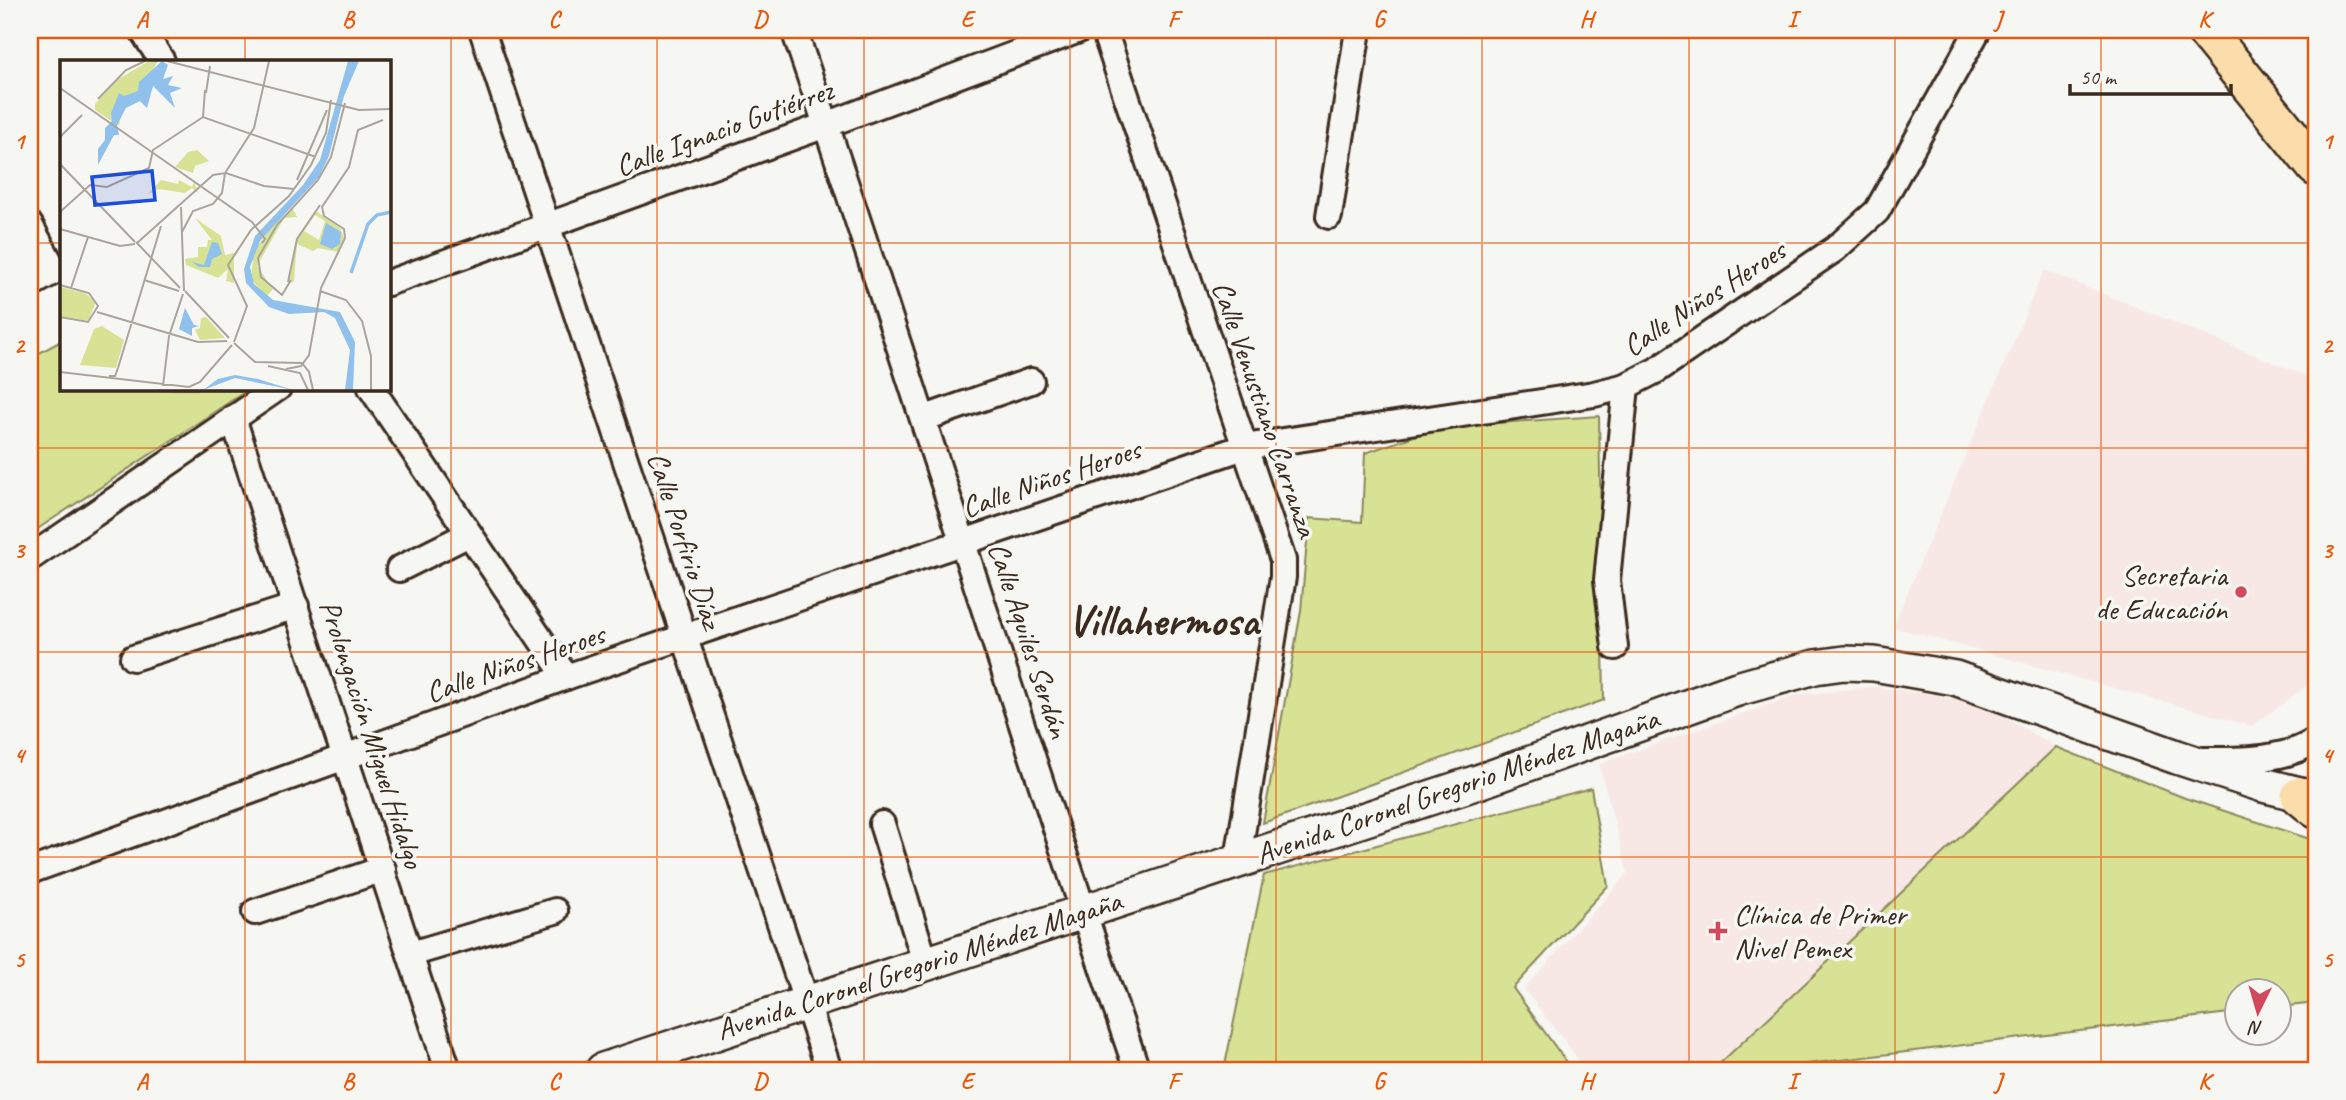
<svg xmlns="http://www.w3.org/2000/svg" width="2346" height="1100" viewBox="0 0 2346 1100" font-family="Caveat,sans-serif">
	<rect width="100%" height="100%" fill="#f6f6f2"/>
	<filter id="ink" filterUnits="userSpaceOnUse"><feTurbulence type="fractalNoise" baseFrequency=".0143" numOctaves="2"/><feDisplacementMap in="SourceGraphic" scale="14" xChannelSelector="R" yChannelSelector="G"/><feConvolveMatrix kernelMatrix="1 2 1 2 8 2 1 2 1" color-interpolation-filters="sRGB"/></filter>
	<g filter="url(#ink)">
		<g fill="#f7e8e5">
			<polygon points="2044,270 2316,380 2316,680 2252,726 1893,627"/>
			<polygon points="1872,687 1926,693 1981,704 2056,747 1713,1070 1587,1070 1524,989 1628,873 1599,764 1796,695"/>
		</g>
		<g fill="#d7e295" stroke="#89865a" stroke-width="2">
			<polygon points="61,341 61,388 249,389 30,534 30,358"/>
			<polygon points="1599,416 1604,700 1263,823 1301,611 1309,518 1362,522 1365,453 1440,427"/>
			<polygon points="2056,747 2185,798 2316,841 2316,1003 2280,1007 2280,992 2238,992 2237,1012 1757,1070 1713,1070"/>
			<polygon points="1591,788 1608,886 1513,988 1572,1070 1224,1070 1264,875"/>
		</g>
		<g fill="none" stroke-linecap="round" stroke-linejoin="round">
			<defs>
				<g id="street">
					<polyline points="142,30 162,61"/>
					<polyline points="482,30 829,1070"/>
					<path d="M794,30c118,345 224,695 343,1040"/>
					<polyline points="1104,30 1283,560 1283,577 1238,859"/>
					<polyline points="1329,216 1358,30"/>
					<polyline points="30,225 55,271 30,285"/>
					<polyline points="388,283 826,125 1079,30"/>
					<polyline points="371,388 566,677"/>
					<polyline points="233,418 448,1070"/>
					<polyline points="925,418 1031,381"/>
					<polyline points="30,558 278,388"/>
					<polyline points="399,569 469,534"/>
					<polyline points="1615,647 1607,580 1626,386"/>
					<polyline points="133,658 296,606"/>
					<path d="M2205,760c35,0 81,1 111,-20"/>
					<polyline points="882,824 925,962"/>
					<polyline points="30,871 566,677 1244,447 1594,394 1626,386 1657,370 1835,249 1877,211 1978,30"/>
					<polyline points="255,912 383,869"/>
					<polyline points="411,954 555,911"/>
				</g>
				<polyline id="secondary" points="603,1070 1478,782 1737,689 1815,667 1844,663 1874,664 1955,678 2177,757 2263,785 2316,798"/>
				<g id="primary">
					<polyline points="2205,30 2316,167"/>
					<polyline points="2300,796 2316,809"/>
				</g>
			</defs>
			<use href="#street" stroke="#3b2a1e" stroke-width="30"/>
			<use href="#secondary" stroke="#3b2a1e" stroke-width="38"/>
			<use href="#primary" stroke="#3b2a1e" stroke-width="42"/>
			<use href="#street" stroke="#f6f6f2" stroke-width="24"/>
			<use href="#secondary" stroke="#f6f6f2" stroke-width="33"/>
			<use href="#primary" stroke="#fbddab" stroke-width="37"/>
		</g>
	</g>
	<path fill="none" stroke="#e8590c" stroke-width="2" stroke-opacity="0.55" d="M245,30v31M451,30v1040M657,30v1040M864,30v1040M1070,30v1040M1276,30v1040M1482,30v1040M1689,30v1040M1895,30v1040M2101,30v1040M30,243h31M388,243h1928M245,388v682M30,448h2286M30,652h2286M30,857h2286"/>
	<g fill="#d1495b" stroke="#f6f6f2" stroke-width="2.5">
		<circle cx="2241" cy="592" r="7"/>
		<path d="M1714.5 920.5h7v7h7v7h-7v7h-7v-7h-7v-7h7z"/>
	</g>
	<g text-anchor="middle" stroke-width="7" stroke-linejoin="round" paint-order="stroke">
		<g font-size="30" fill="#3b2a1e" stroke="#f6f6f2">
			<text transform="translate(724 128) rotate(-20)" y="10">Calle Ignacio Gutiérrez</text>
			<text transform="translate(1704 298) rotate(-33)" y="10">Calle Niños Heroes</text>
			<text transform="translate(1265 409) rotate(71)" y="10">Calle Venustiano Carranza</text>
			<text transform="translate(1051 478) rotate(-19)" y="10">Calle Niños Heroes</text>
			<text transform="translate(685 540) rotate(72)" y="10">Calle Porfirio Díaz</text>
			<text transform="translate(1029 640) rotate(72)" y="10">Calle Aquiles Serdán</text>
			<text transform="translate(515 663) rotate(-19)" y="10">Calle Niños Heroes</text>
			<text transform="translate(372 734) rotate(72)" y="10">Prolongación Miguel Hidalgo</text>
			<text transform="translate(1457 786) rotate(-19)" y="10">Avenida Coronel Gregorio Méndez Magaña</text>
			<text transform="translate(919 965) rotate(-18)" y="10">Avenida Coronel Gregorio Méndez Magaña</text>
		</g>
		<g font-size="30" fill="#3b2a1e" stroke="#f6f6f2" text-anchor="end">
			<text x="2227" y="585">Secretaria<tspan x="2227" dy="34">de Educación</tspan></text>
			<text x="1734" y="924" text-anchor="start">Clínica de Primer<tspan x="1734" dy="34">Nivel Pemex</tspan></text>
		</g>
		<g font-size="44" font-weight="bold" fill="#3b2a1e" stroke="#f6f6f2">
			<text x="1163" y="635">Villahermosa</text>
		</g>
	</g>
	<g transform="translate(60 60)">
		<rect width="331" height="331" fill="#f6f6f2"/>
		<path d="M98,1l-18,30 -16,6 -5,29 -24,-16v-6l22,-24 30,-18zM137,90l12,11 -14,5 -2,7 -18,-6 13,-15zM101,120l17,4 1,-4 13,7 2,-6 4,12 -6,-5 -7,5 -26,-4 -11,5zM233,149l4,8 -13,1 -27,48 16,23 -7,8 -15,-18 3,-29 24,-30zM256,151l24,17 4,10 -6,14 -20,-4 -5,3 -16,-7 -3,37 -6,3 8,-43zM255,155l10,6 -6,19 -15,-9zM135,158l26,18 4,19 14,-3 -5,4v27l-8,-2 2,-12 -10,9 -32,-13 -1,-6 13,-2v-10h9l1,-7h4zM0,227l25,6 11,9 -8,19 -28,-5zM146,257l19,21 -25,2 -5,-10 5,-2 1,-10zM42,266l22,14 -8,28 -36,-3 14,-36z" fill="#d7e295" fill-rule="evenodd"/>
		<path d="M102,1l6,4 -5,14 10,-3 -5,9 14,3 -12,5 5,15 -22,-22 -6,22 -7,-7 -14,7 -9,17 2,10h-5l-16,30v-16l7,-9v-12l7,-7 -1,-8 8,-20 5,3 14,-5 1,-9zM288,1h11l-15,35 -15,60 -10,21 -59,64 -10,26 4,17 19,16 67,12 15,30 -2,48h-8l5,-40 -15,-32 -11,-6 -35,2 -20,-7 -23,-24 -2,-14 11,-33 48,-51 17,-25zM266,163l15,9 -1,12 -8,5 -12,-5zM152,182l6,1 4,11 -10,5 -2,8h-11l-7,-5 12,3zM125,248l9,17 5,1 -7,2v8l-13,-7zM175,315l23,4 35,11 -58,-12 -32,12 15,-11z" fill="#90c1ec"/>
		<path fill="none" stroke="#90c1ec" stroke-width="3.5" d="M291,213l17,-49 9,-9 14,-3"/>
		<path fill="none" stroke="#aba49d" stroke-width="2" d="M107,1l192,49 32,-1M0,28l192,134 13,17 -3,4M146,33l4,-27M38,39l28,-29 19,-9M143,57l2,-27M0,77l22,-22M0,104l75,78M237,120l30,-70M121,147l3,84M0,152l30,-27 17,2 42,-19 4,-18 50,-33 113,40M0,169l60,17 15,-2M122,172l11,-21 20,-7 9,-11 3,-20 29,-45 15,-67M76,182l44,46M77,183l76,-68 13,-2 38,13 30,3M84,220l35,11M231,220l-9,15 -21,-18 -3,-19 19,-33 41,-45 13,-23 14,-54M228,222l9,-43 23,-34M0,225l29,8 9,13 -10,16 -28,-5M11,228l17,-51M125,231l44,47M260,231l26,9 16,21 9,35v34M37,252l101,30 29,-1M174,282l13,-36 -19,-41 23,-35 38,-34 22,-31 15,-32 5,-33M174,283l21,19 47,1 7,9 4,18M208,306l32,7 8,17M226,309l15,-3 8,-11 12,-67 24,-50 -1,-9 -20,-13 -2,-9 27,-40 9,-37 25,-10M0,312l129,15 11,-5 32,-37M49,316h6l3,-8 43,-142M103,326l6,-50 14,-42"/>
		<path fill="#1d4ed8" fill-opacity="0.15" stroke="#1d4ed8" stroke-width="3.5" d="M92,111l3,29 -60,5 -3,-28z"/>
		<rect width="331" height="331" fill="none" stroke="#3b2a1e" stroke-width="3.5"/>
	</g>
	<rect width="2346" height="1100" fill="none" stroke="#f6f6f2" stroke-width="77"/>
	<g transform="translate(2258 1012) rotate(185)"><circle r="33" fill="#f6f6f2" stroke="#aba49d" stroke-width="2"/>
	<path d="M0-5L12 26L0 18L-12 26Z" fill="#d1495b"/>
	<text y="-10" font-size="19" font-weight="bold" text-anchor="middle" fill="#3b2a1e">N</text>
	</g>
	<path d="M2070 84v10h161v-10" fill="none" stroke="#3b2a1e" stroke-width="3.5"/>
	<text x="2080" y="84" font-size="21" fill="#3b2a1e" stroke="#f6f6f2" stroke-width="5" paint-order="stroke">50 m</text>
	<rect x="38" y="38" width="2270" height="1024" fill="none" stroke="#e8590c" stroke-width="2.5"/>
	<g font-size="23" text-anchor="middle" font-weight="bold" fill="#e8590c">
		<text x="142" y="27">A</text>
		<text x="348" y="27">B</text>
		<text x="554" y="27">C</text>
		<text x="760" y="27">D</text>
		<text x="967" y="27">E</text>
		<text x="1173" y="27">F</text>
		<text x="1379" y="27">G</text>
		<text x="1586" y="27">H</text>
		<text x="1792" y="27">I</text>
		<text x="1998" y="27">J</text>
		<text x="2204" y="27">K</text>
		<text x="19" y="149">1</text>
		<text x="2327" y="149">1</text>
		<text x="19" y="353">2</text>
		<text x="2327" y="353">2</text>
		<text x="19" y="558">3</text>
		<text x="2327" y="558">3</text>
		<text x="19" y="763">4</text>
		<text x="2327" y="763">4</text>
		<text x="19" y="967">5</text>
		<text x="2327" y="967">5</text>
		<text x="142" y="1089">A</text>
		<text x="348" y="1089">B</text>
		<text x="554" y="1089">C</text>
		<text x="760" y="1089">D</text>
		<text x="967" y="1089">E</text>
		<text x="1173" y="1089">F</text>
		<text x="1379" y="1089">G</text>
		<text x="1586" y="1089">H</text>
		<text x="1792" y="1089">I</text>
		<text x="1998" y="1089">J</text>
		<text x="2204" y="1089">K</text>
	</g>
</svg>
